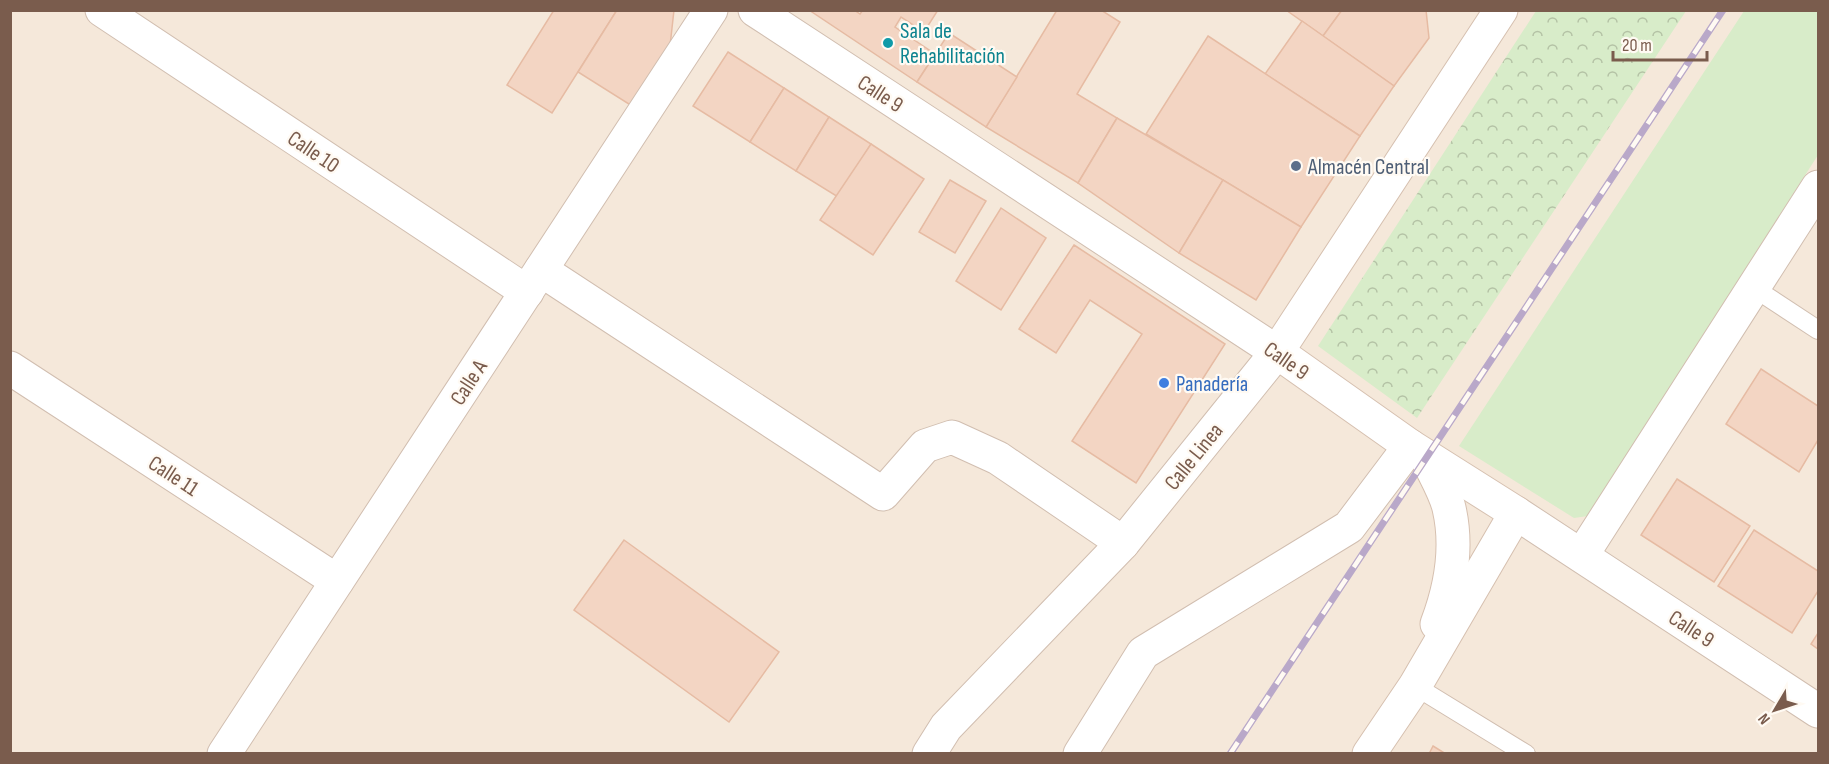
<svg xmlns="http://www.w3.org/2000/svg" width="1829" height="764" viewBox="0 0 1829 764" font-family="'Sofia Sans Condensed',sans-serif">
	<defs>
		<pattern id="forest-crowns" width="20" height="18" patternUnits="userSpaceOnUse" patternTransform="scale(1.5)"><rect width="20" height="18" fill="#d8ecc9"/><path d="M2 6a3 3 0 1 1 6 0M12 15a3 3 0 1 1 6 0" fill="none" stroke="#b4c2a5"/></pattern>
	</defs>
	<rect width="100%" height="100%" fill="#fdf6ec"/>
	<rect fill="#f5e8da" x="11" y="11" width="1807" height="742"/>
	<polygon fill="#d8ecc9" points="1744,11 1818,11 1818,155 1588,516 1574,518 1459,446"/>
	<polygon fill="url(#forest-crowns)" points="1536,11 1686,11 1417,418 1318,346"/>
	<g fill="#f3d5c3" stroke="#e6bba3" stroke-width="1.5">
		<polygon points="554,10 617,10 552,113 507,85"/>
		<polygon points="617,10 674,10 670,46 632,106 578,72"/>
		<polygon points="809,10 854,10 860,14 863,10 938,10 924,32 901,17 895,27 935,54 917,82"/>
		<polygon points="1057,10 1101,10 1120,22 1077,94 1117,118 1078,183 986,127"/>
		<polygon points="1286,10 1342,10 1323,36"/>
		<polygon points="1342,10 1426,10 1429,38 1394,86 1323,36"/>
		<polygon points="1302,21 1394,86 1360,136 1265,74"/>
		<polygon points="949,33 1017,77 986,127 917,82"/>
		<polygon points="1208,36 1360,136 1301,227 1146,134"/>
		<polygon points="728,52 784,88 750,142 693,106"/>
		<polygon points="784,88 829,117 796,171 750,142"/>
		<polygon points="829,117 871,144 838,197 796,171"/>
		<polygon points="1117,118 1223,180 1179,253 1078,183"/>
		<polygon points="871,144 924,179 873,255 820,220"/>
		<polygon points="950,180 986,201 955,253 919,232"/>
		<polygon points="1223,180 1301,227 1256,300 1179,253"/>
		<polygon points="1001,208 1046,238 1001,310 956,281"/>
		<polygon points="1074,245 1225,344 1136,483 1072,441 1142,334 1090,300 1056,353 1019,329"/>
		<polygon points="1761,369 1818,406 1818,440 1799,472 1726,424"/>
		<polygon points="1677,479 1750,526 1714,582 1641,535"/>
		<polygon points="1754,530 1818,571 1818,591 1792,633 1718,586"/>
		<polygon points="624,540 779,652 729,722 574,610"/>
		<polygon points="1818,633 1818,649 1811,644"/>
		<polygon points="1433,746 1446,754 1429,754"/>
	</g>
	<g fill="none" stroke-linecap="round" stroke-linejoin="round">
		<defs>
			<g id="service">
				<polyline points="1754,288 1818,330"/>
				<polyline points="1415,686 1526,754"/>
			</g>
			<g id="minor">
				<polyline points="102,10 527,292"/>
				<polyline points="541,270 883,494 925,446 952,437 998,458 1123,543"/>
				<polyline points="10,368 337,581"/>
				<polyline points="1582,555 1818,187"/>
				<polyline points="224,754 711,10"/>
				<polyline points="929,754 946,727 1123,543 1277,352"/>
				<polyline points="1080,754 1143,653 1349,527 1410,446"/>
			</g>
			<g id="tertiary">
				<polyline points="755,10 1277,352"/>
				<polyline points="1516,513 1818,711"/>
			</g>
			<g id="secondary">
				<path d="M1426,456c7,16 19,35 23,52 9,39 2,79 -12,116"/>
				<polyline points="1369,754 1415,686 1516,513 1410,446 1277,352 1501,10"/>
			</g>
		</defs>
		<use href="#service" stroke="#d1beb0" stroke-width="20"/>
		<use href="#minor" stroke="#d1beb0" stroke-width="35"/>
		<use href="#tertiary" stroke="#d1beb0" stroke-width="35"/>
		<use href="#secondary" stroke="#d6c0b0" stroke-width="35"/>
		<use href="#service" stroke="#fff" stroke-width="18"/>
		<use href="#minor" stroke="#fff" stroke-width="33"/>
		<use href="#tertiary" stroke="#fff" stroke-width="33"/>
		<use href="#secondary" stroke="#fff" stroke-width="33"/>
		<defs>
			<polyline id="rail" points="1230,754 1723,10"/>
		</defs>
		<use href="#rail" stroke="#b9a8c9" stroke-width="7"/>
		<use href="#rail" stroke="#fffaf3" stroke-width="4.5" stroke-dasharray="14" stroke-linecap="butt"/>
	</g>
	<circle fill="#0f9aa8" stroke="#fffaf3" stroke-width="2" cx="888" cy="43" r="6"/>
	<circle fill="#5c6f8a" stroke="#fffaf3" stroke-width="2" cx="1296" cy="166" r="6"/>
	<circle fill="#3f7fe0" stroke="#fffaf3" stroke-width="2" cx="1164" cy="383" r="6"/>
	<g text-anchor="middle" stroke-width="4.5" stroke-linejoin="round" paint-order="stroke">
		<g font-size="22" fill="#0d838f" stroke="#fffaf3" text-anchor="start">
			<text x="900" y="38">Sala de<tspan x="900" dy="25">Rehabilitación</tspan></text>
		</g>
		<g font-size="22" fill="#7a5c4d" stroke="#fffaf3">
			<text transform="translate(881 93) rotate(33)" y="8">Calle 9</text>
			<text transform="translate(314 151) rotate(34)" y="8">Calle 10</text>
			<text transform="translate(1287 360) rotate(35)" y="8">Calle 9</text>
			<text transform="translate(468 382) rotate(-57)" y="8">Calle A</text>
			<text transform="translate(1193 456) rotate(-51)" y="8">Calle Linea</text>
			<text transform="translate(174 475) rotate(33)" y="8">Calle 11</text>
			<text transform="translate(1692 628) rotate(33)" y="8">Calle 9</text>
		</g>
		<g font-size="22" fill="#4e5e75" stroke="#fffaf3" text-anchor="start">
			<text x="1308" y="174">Almacén Central</text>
		</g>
		<g font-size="22" fill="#366cbe" stroke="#fffaf3" text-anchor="start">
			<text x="1176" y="391">Panadería</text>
		</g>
	</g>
	<rect width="1829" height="764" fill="none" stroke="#7a5c4d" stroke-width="24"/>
	<g transform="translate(1775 710) rotate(231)" stroke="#fffaf3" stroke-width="4.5" paint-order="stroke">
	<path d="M0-4.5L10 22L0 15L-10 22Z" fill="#7a5c4d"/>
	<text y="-9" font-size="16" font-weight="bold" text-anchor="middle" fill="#7a5c4d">N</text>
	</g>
	<path d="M1613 51v9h94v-9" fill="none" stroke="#7a5c4d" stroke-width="3"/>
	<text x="1622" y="51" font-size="18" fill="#7a5c4d" stroke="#fffaf3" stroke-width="4.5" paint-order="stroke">20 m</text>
</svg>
